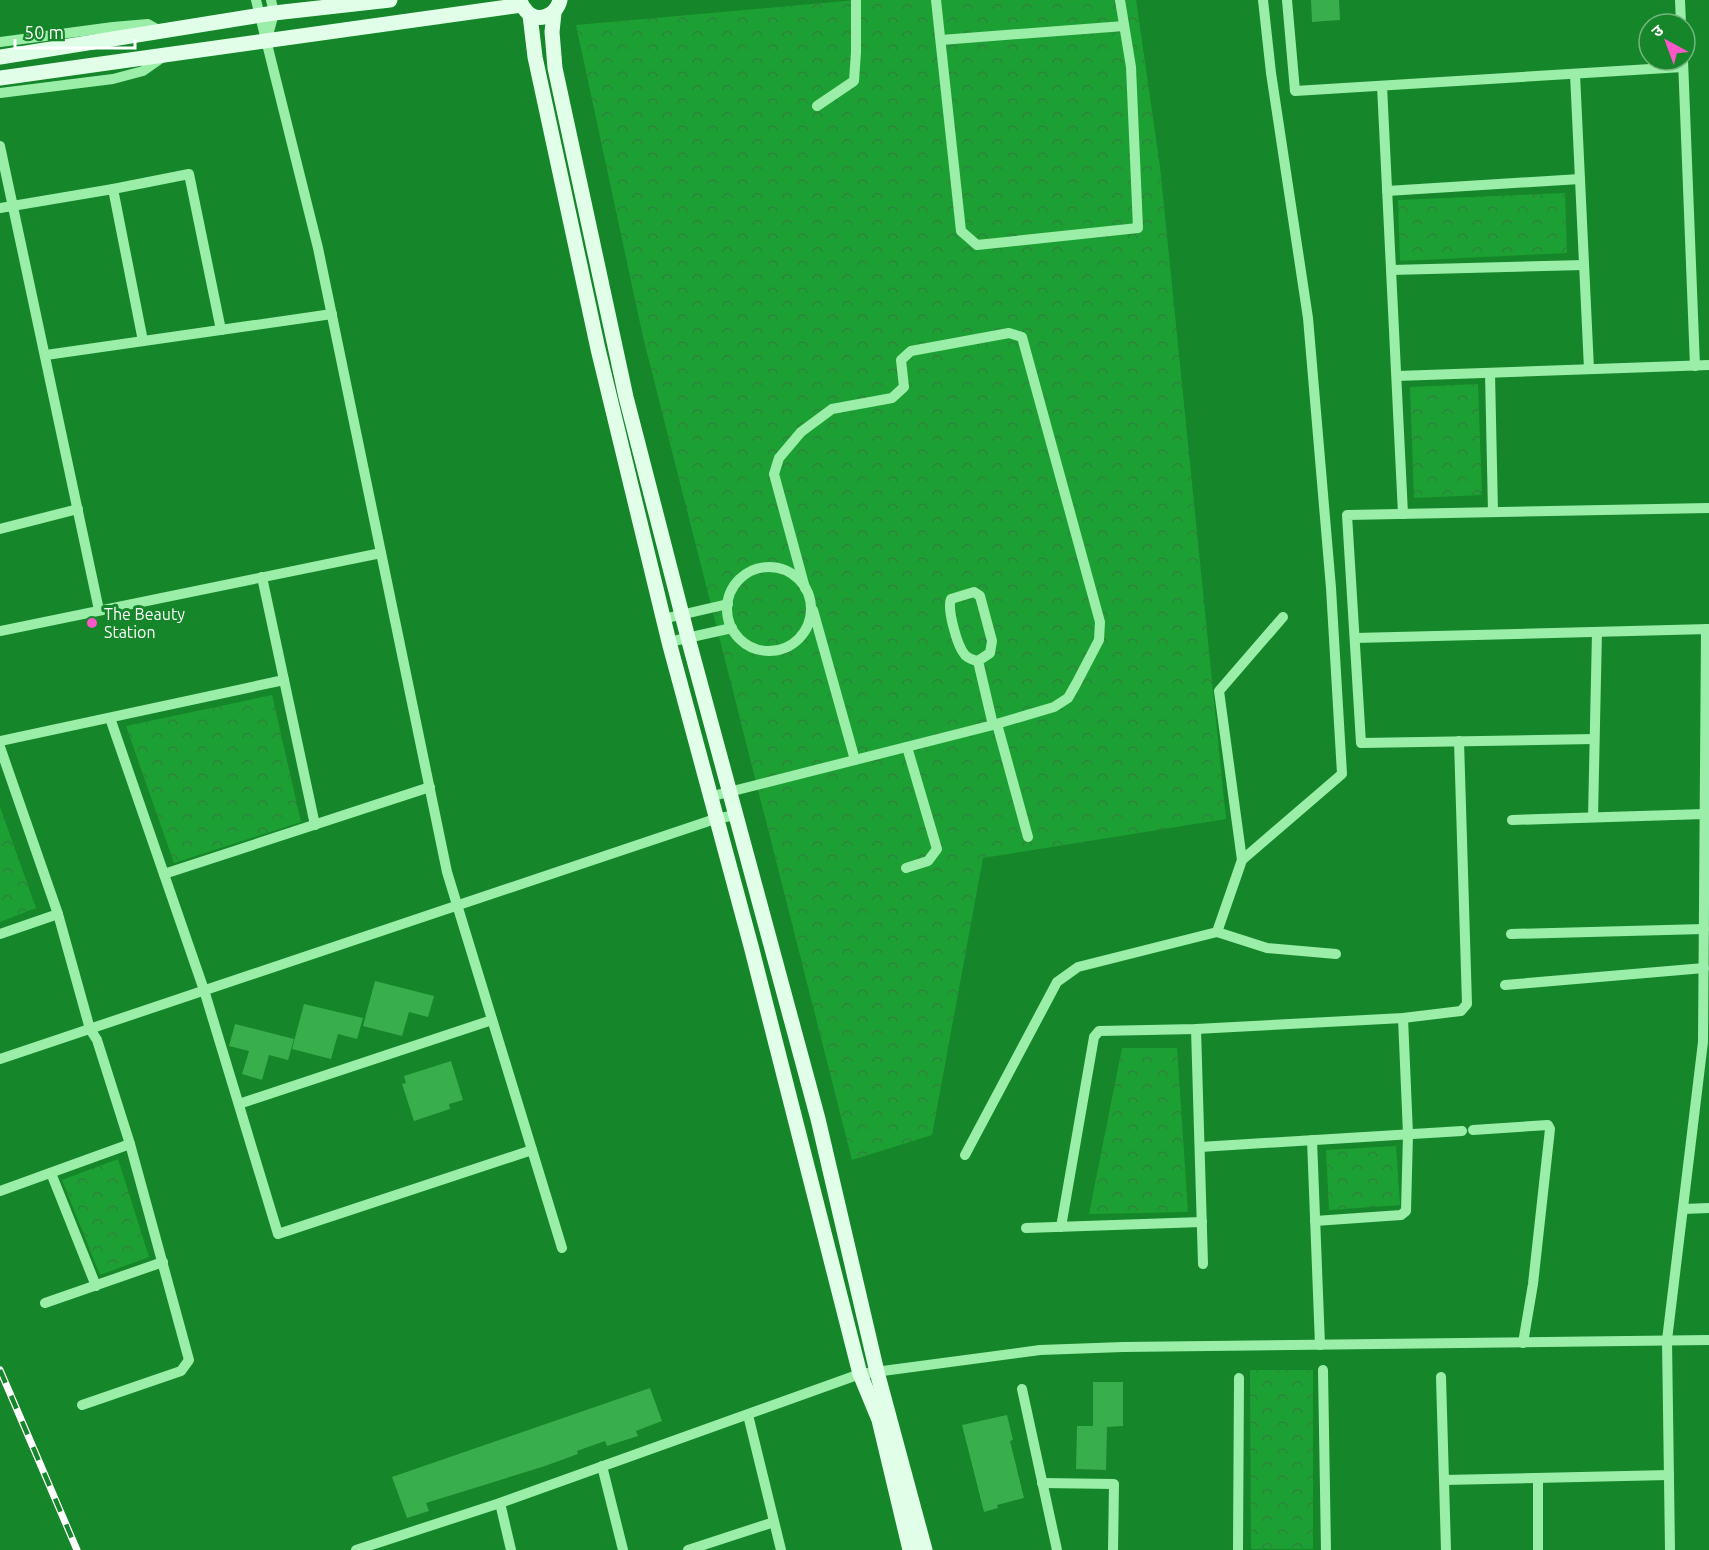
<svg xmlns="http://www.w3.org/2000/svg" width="1709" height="1550" viewBox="0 0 1709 1550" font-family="Ubuntu,'Noto Sans Devanagari',sans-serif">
	<defs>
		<pattern id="forest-crowns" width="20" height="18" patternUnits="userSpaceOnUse" patternTransform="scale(1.5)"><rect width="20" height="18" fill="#1da033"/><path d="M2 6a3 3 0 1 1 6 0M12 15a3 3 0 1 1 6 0" fill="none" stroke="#2d833c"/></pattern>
	</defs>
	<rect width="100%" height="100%" fill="#158629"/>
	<g fill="url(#forest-crowns)">
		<polygon points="856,0 1136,0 1160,167 1226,819 983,858 932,1135 852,1160 643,337 576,25"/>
		<polygon points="1565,193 1567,253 1400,261 1398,200"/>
		<polygon points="1478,384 1482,495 1414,498 1410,387"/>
		<polygon points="272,695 301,822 174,863 126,726"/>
		<polygon points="0,807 36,908 0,922"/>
		<polygon points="1122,1048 1177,1048 1188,1212 1089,1214"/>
		<polygon points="1396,1146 1400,1205 1329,1210 1326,1150"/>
		<polygon points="118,1159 149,1257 100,1275 62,1180"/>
		<polygon points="1250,1370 1313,1370 1313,1549 1251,1549"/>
	</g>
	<g fill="#39ae4d">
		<polygon points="1311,0 1339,0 1340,20 1312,22"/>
		<polygon points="375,981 434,996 428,1017 409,1012 402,1036 363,1026"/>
		<polygon points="304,1004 363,1018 357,1039 338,1034 331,1059 292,1049"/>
		<polygon points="235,1024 294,1039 288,1060 269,1055 262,1080 242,1074 249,1051 229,1046"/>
		<polygon points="451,1061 463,1100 449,1104 450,1109 414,1121 402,1084 406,1083 404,1076"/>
		<polygon points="1093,1382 1123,1382 1123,1426 1107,1427 1106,1470 1076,1469 1077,1426 1093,1426"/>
		<polygon points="650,1388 662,1421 636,1431 638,1436 607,1446 605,1441 577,1451 578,1454 545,1466 426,1503 429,1511 407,1518 392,1477"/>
		<polygon points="1007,1415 1013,1440 1010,1441 1024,1498 997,1505 998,1508 984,1512 962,1425"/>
	</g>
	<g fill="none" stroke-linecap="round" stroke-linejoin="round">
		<g stroke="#9aeea8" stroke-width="10">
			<polyline points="256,0 318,248 447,872 562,1248"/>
			<polyline points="936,0 961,231 977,245 1138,228 1131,67 1120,0"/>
			<polyline points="1287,0 1295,91 1683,67"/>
			<polyline points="1680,0 1681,24"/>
			<polyline points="267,39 274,13 271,0"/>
			<polyline points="941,40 1124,26"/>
			<polyline points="0,42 113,27 148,24 162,32"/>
			<polyline points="1683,60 1695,366"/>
			<polyline points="1575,74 1589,369"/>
			<polyline points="1382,86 1403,514"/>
			<polyline points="0,93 113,79 143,71 163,57"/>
			<polyline points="817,106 854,81 856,52 856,0"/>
			<polyline points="0,146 99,610"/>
			<polyline points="1387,191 1580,179"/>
			<polyline points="0,208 113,189"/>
			<polyline points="1391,270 1584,265"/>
			<polyline points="143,341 113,189 189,174 221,330"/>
			<polyline points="46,355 332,314"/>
			<polyline points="1490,373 1493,512"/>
			<polyline points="1397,376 1709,365"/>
			<polyline points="0,529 78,509"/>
			<circle cx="769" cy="609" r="42"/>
			<polyline points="262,577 315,825"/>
			<polyline points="813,610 855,760"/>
			<polyline points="663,619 728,604"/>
			<polyline points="0,631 381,553"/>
			<polyline points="1355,638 1709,629"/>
			<polyline points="669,642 732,628"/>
			<path d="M978,661l12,-8 2,-12 -12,-45 -6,-4 -23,7c-4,10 6,47 14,56 4,4 8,5 13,6l15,64"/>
			<polyline points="110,718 204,990 278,1234 532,1150"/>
			<polyline points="997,724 1028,837"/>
			<polyline points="1594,739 1361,743 1347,515 1709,508"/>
			<polyline points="0,741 284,680"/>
			<polyline points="0,747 58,914 90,1029 97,1040 130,1144 189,1360 181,1371 82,1405"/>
			<polyline points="709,797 993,725 1054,707 1068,698 1076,684 1099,640 1100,622 1022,337 1009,333 911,351 901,360 904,387 892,398 832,409 801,432 779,458 774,474 805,588"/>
			<polyline points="1593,817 1597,632"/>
			<polyline points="1512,820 1705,814"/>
			<polyline points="1242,860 1219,691 1283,617"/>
			<polyline points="906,868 928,861 937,849 907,747"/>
			<polyline points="164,874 430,787"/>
			<polyline points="1217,932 1242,860 1342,774 1331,588 1308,318 1271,73 1263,0"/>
			<polyline points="0,934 58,914"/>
			<polyline points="1511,934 1704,929"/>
			<polyline points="1505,985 1704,968"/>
			<polyline points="1196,1029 1203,1264"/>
			<polyline points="0,1059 715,819 736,815"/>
			<polyline points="239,1104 492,1020"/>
			<polyline points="1473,1130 1548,1125 1550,1129 1533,1284 1523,1343"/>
			<polyline points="1312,1140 1320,1345"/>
			<polyline points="1200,1147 1462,1131"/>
			<polyline points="965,1155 1057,982 1078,967 1217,932 1267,948 1336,954"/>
			<polyline points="51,1173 96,1286"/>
			<polyline points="0,1191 130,1144"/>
			<polyline points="1683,1209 1709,1208"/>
			<polyline points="1315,1221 1401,1215 1406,1211 1408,1134 1403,1018"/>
			<polyline points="1061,1227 1094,1037 1099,1031 1196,1029 1403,1018 1461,1011 1467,1004 1459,741"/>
			<polyline points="1026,1228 1202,1222"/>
			<polyline points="45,1303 163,1262"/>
			<polyline points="1323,1370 1326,1550"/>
			<polyline points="1441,1377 1446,1550"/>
			<polyline points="1022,1389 1057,1550"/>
			<polyline points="748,1415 781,1550"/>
			<polyline points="602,1466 623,1550"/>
			<polyline points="1444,1480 1669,1475"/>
			<polyline points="1042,1483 1114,1484 1113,1550"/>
			<polyline points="500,1503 511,1550"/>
			<polyline points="356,1550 500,1503 860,1374 1040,1350 1123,1347 1709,1340"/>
			<polyline points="688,1550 774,1522"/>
			<polyline points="1238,1550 1239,1378"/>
			<polyline points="1538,1550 1538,1478"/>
			<polyline points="1670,1550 1667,1340 1703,1042 1706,629"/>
		</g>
		<g stroke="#e1ffe8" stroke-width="15">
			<path d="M524,8c11,17 32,9 36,-8"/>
			<polyline points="554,13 552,32 555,68 626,397 688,638 818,1119 877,1372 925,1550"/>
			<polyline points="530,15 535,57 598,349 669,642 751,946 860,1374 879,1420 910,1550"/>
			<polyline points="0,57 274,13 390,0"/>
			<polyline points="0,78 522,5"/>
		</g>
		<defs>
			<polyline id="rail" points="0,1370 77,1550"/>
		</defs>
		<use href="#rail" stroke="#fff" stroke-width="7"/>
		<use href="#rail" stroke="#158629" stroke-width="4.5" stroke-dasharray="14" stroke-linecap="butt"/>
	</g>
	<circle fill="#ff57c8" stroke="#158629" stroke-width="2" cx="92" cy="623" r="6"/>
	<g text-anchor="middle" stroke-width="6" stroke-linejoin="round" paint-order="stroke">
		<g font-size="16" fill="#fff" stroke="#158629" text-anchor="start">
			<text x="104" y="620">The Beauty<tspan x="104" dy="18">Station</tspan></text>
		</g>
	</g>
	<g transform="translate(1667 42) rotate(319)"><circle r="28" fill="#158629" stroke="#73b67f" stroke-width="1.5"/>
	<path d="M0-4.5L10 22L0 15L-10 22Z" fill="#ff57c8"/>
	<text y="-9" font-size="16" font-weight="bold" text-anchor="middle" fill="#ffffff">उ</text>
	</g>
	<path d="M15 39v9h120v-9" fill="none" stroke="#ffffff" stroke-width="3"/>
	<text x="24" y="39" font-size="18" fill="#ffffff" stroke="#158629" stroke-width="4.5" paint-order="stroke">50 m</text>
</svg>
